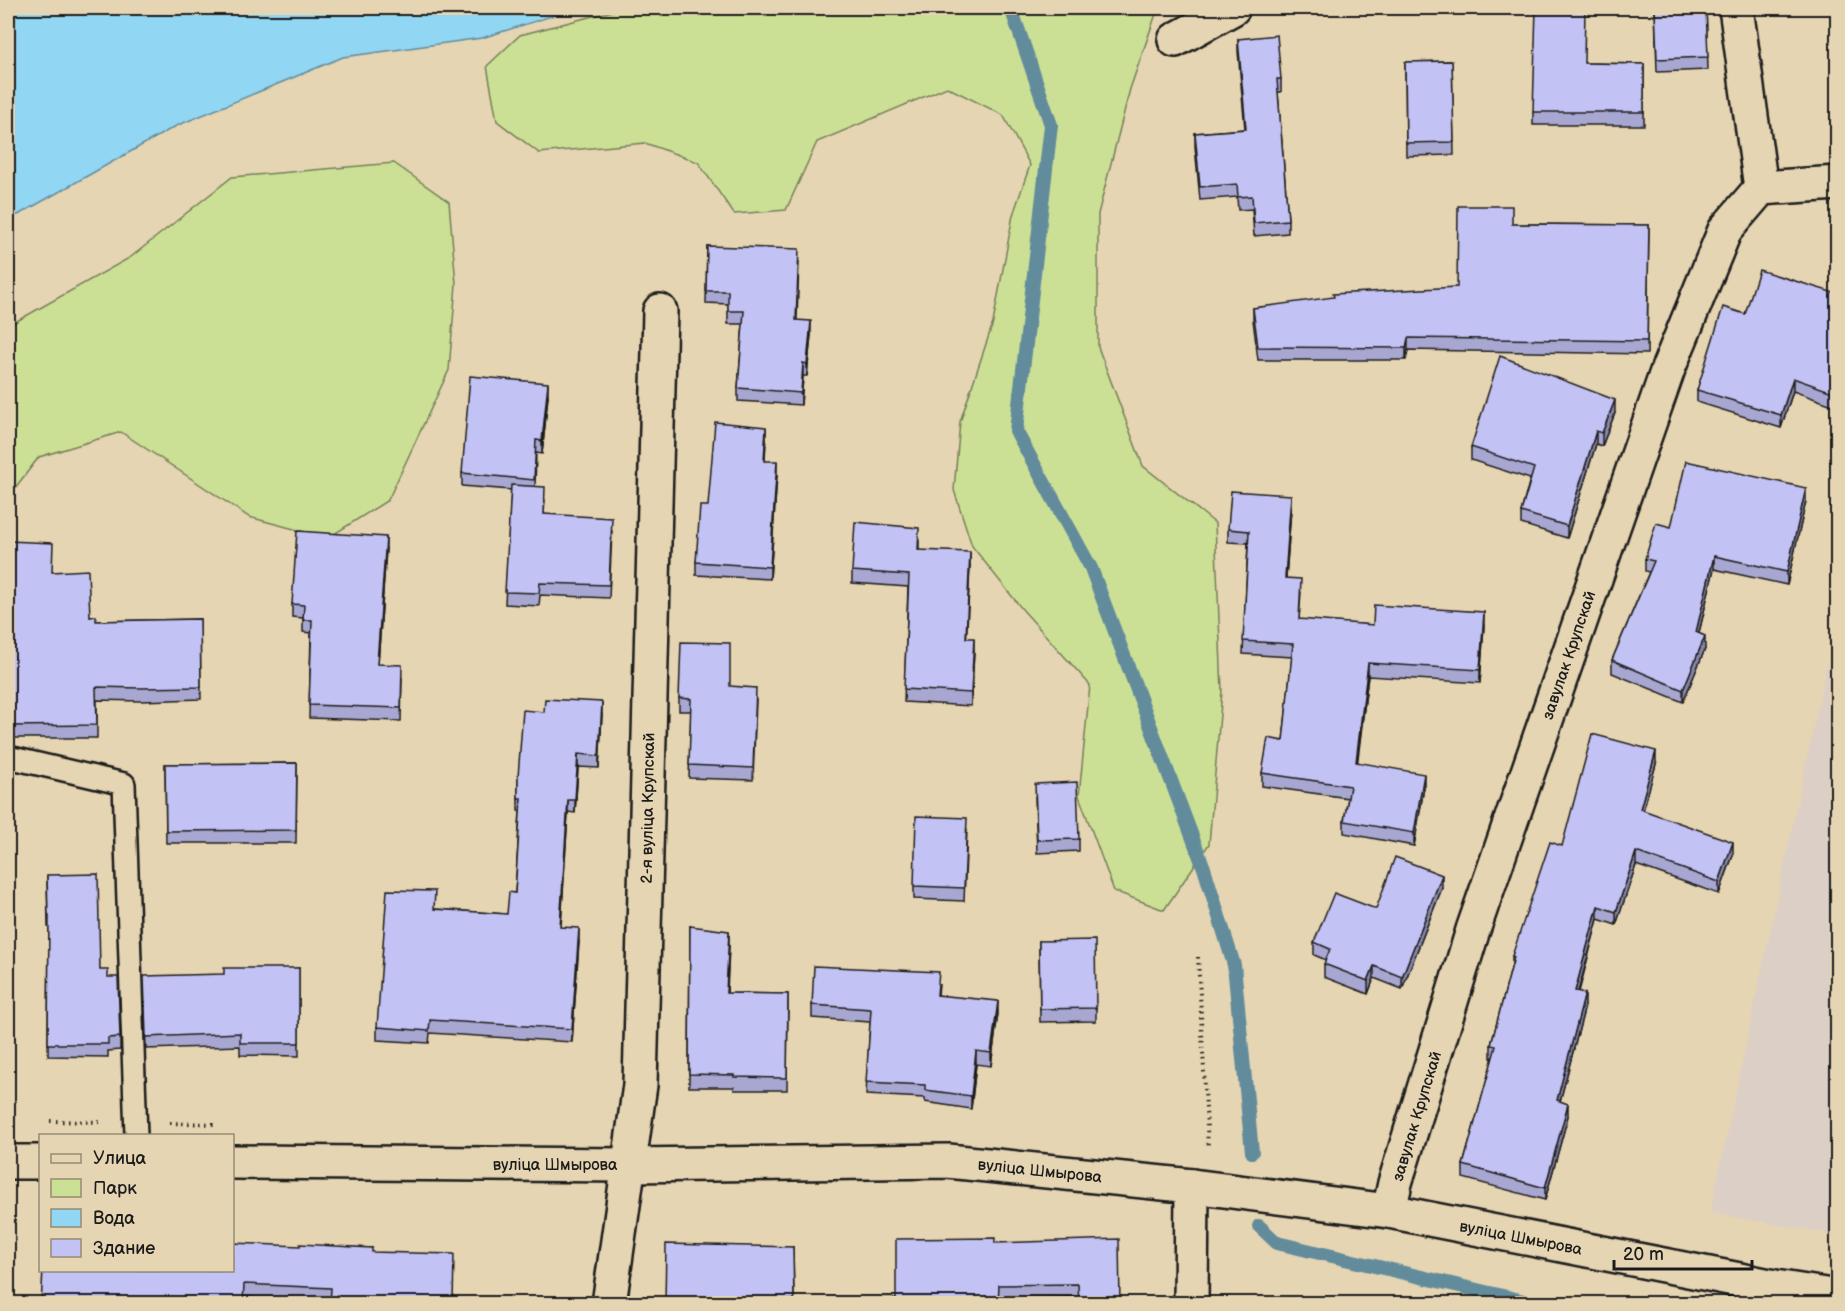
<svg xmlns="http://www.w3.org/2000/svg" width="1845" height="1311" viewBox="0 0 1845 1311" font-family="'Balsamiq Sans',sans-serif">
	<rect width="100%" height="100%" fill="#e6d5b2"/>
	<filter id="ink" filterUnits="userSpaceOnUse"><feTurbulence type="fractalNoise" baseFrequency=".0167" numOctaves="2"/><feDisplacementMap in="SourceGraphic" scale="12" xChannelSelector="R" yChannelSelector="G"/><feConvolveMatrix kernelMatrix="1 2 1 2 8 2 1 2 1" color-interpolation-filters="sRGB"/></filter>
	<g filter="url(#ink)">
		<polygon fill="#dccfc6" points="1837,617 1837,1235 1710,1213"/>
		<g fill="#cce095" stroke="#747e58" stroke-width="1.5">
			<polygon points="624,8 1158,8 1130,89 1098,214 1098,347 1143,466 1215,523 1222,691 1209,844 1164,910 1114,891 1079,796 1090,685 1022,609 972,546 954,490 960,422 993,323 1013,215 1030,165 1003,115 947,87 817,142 786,210 734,214 698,162 645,143 539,153 497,121 487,66 520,35"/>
			<polygon points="394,163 449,202 456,284 449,370 388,500 328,538 249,517 121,432 39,457 8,497 8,326 131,257 232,177"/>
		</g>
		<polygon fill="#91d6f2" stroke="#628c9c" stroke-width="1.5" points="8,8 577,8 482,38 343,57 176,126 18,215 8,217"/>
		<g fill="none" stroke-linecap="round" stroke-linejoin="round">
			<g stroke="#628c9c" stroke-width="14">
				<polyline points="1011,8 1051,125 1016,431 1091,568 1204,868 1234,965 1252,1152"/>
				<polyline points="1259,1226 1277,1243 1536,1304"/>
			</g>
			<defs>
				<polyline id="lane" points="8,757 124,784 136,1136"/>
				<g id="street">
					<polyline points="1736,8 1761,188"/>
					<polyline points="1175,40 1233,8"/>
					<polyline points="1389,1211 1395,1183 1473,930 1668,369 1725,230 1761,188 1838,183"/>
					<polyline points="609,1304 640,1085 660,311"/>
					<polyline points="1191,1304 1192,1186"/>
				</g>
				<g id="secondary">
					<polyline points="8,1162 40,1162"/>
					<polyline points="232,1162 629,1165 948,1161 1192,1186 1389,1211 1775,1287 1838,1297"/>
				</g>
			</defs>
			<use href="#lane" stroke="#1c1c1c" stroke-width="26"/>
			<use href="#street" stroke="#1c1c1c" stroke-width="38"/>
			<use href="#secondary" stroke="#1c1c1c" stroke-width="38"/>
			<g stroke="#1c1c1c" stroke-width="4" stroke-dasharray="1.5 4.5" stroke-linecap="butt">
				<polyline points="1198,957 1208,1147"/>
				<polyline points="50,1121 100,1122"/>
				<polyline points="170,1123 214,1124"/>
			</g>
			<use href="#lane" stroke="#e6d5b2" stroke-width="21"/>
			<use href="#street" stroke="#e6d5b2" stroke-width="33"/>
			<use href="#secondary" stroke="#e6d5b2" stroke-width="33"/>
		</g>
		<g fill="#a8a7d2" stroke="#1c1c1c" stroke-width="1.5">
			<polygon points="1655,8 1706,8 1708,70 1657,72"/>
			<polygon points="1816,8 1838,8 1838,41 1835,41 1831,8 1816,10"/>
			<polygon points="1238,39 1281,79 1281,92 1278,92 1288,220 1288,233 1254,236 1252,209 1238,210 1237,197 1200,200 1195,146 1195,133 1245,129 1238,51"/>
			<polygon points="1452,61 1454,155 1406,156 1405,62"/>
			<polygon points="1584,63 1644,64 1644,125 1533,125 1533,112"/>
			<polygon points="1512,224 1649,225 1647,354 1408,350 1406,360 1258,360 1253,320 1253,308 1457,287"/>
			<polygon points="707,246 799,262 797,320 811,334 807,376 803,376 801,405 738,401 738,388 743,324 728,324 728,304 706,303"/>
			<polygon points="1838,294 1838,407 1793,391 1781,428 1697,402 1697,390 1745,314"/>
			<polygon points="548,396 542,454 536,453 535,487 545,500 544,514 612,531 609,598 540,595 539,606 505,604 511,490 462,486 462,473"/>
			<polygon points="1615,413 1602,446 1596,444 1567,538 1521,524 1521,512 1530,479 1471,460 1471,447"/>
			<polygon points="766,439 765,461 777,474 770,579 696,575 696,562 708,506"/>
			<polygon points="1806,501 1787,585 1714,569 1699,633 1705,649 1683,702 1612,673 1612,660 1649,572 1645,571 1645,559 1671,527"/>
			<polygon points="1291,508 1286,578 1301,592 1299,620 1373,625 1484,625 1480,683 1368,676 1357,762 1424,787 1414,846 1344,833 1344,821 1348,798 1262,786 1262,773 1283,741 1292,657 1243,654 1248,543 1228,542 1228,529"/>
			<polygon points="8,541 52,572 90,617 96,621 200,619 201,699 141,701 97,700 97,738 8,738"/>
			<polygon points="919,541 919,550 970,565 966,638 974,651 971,706 904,702 908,587 852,583 852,571"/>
			<polygon points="386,549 378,664 402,678 401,721 309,718 311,633 303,632 303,618 292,617 292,604"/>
			<polygon points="679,698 756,700 753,780 689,778 691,711 679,711"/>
			<polygon points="544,712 602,714 599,768 578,767 575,813 568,812 561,927 579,941 572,1042 430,1033 429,1043 377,1040 377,1027 434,909 507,914 515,893 520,811 518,811 518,777"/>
			<polygon points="297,763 296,843 166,843 165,764"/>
			<polygon points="1656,764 1643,810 1733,855 1719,894 1636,865 1616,925 1598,919 1579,992 1585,1006 1560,1101 1568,1116 1545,1200 1463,1178 1463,1165 1493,1058 1491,1058 1491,1045 1512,965 1512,956 1562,846"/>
			<polygon points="1035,797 1079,839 1079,851 1037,853"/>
			<polygon points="967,830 964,901 914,899 914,886"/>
			<polygon points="47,875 100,970 108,977 120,1037 120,1050 108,1051 108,1057 48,1056 49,927 48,927"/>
			<polygon points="1442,888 1402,989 1374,978 1368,994 1324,977 1324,964 1326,960 1314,955 1314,942 1376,909"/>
			<polygon points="690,926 729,944 727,993 788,994 787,1090 734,1090 734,1087 689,1087"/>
			<polygon points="1039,941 1096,1008 1096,1021 1040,1022"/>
			<polygon points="299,968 299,1056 240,1055 240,1046 146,1049 144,989 224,974"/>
			<polygon points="939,985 938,995 998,1013 991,1066 976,1064 971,1109 925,1102 925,1098 866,1095 870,1022 812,1018 812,1005"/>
			<polygon points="995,1243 1120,1304 1078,1304 1078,1297 999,1298 999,1304 867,1304 896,1299"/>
			<polygon points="300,1246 372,1248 330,1301 244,1297 41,1304"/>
			<polygon points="793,1247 794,1304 665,1304"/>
		</g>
		<g fill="#8888ab" stroke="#1c1c1c" stroke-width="1.5">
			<polygon points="811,321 811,334 807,376 807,364"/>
			<polygon points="1408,338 1408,350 1406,360 1406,348"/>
			<polygon points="803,363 803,376 801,405 801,393"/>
			<polygon points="1793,378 1793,391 1781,428 1781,415"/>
			<polygon points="548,383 548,396 542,454 542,441"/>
			<polygon points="1615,400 1615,413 1602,446 1602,433"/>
			<polygon points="766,427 766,439 764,473 764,461"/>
			<polygon points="1596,431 1596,444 1567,538 1567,526"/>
			<polygon points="777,461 777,474 770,579 770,567"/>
			<polygon points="1806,488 1806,501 1787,585 1787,572"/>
			<polygon points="1291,495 1291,508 1285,591 1285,578"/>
			<polygon points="386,537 386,549 377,677 377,664"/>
			<polygon points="970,552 970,565 966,650 966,638"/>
			<polygon points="1714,556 1714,569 1696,645 1696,632"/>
			<polygon points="1484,612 1484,625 1480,683 1480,670"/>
			<polygon points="1705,636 1705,649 1683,702 1683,690"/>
			<polygon points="974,638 974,651 971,706 971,693"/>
			<polygon points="1368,663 1368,676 1356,775 1356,762"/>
			<polygon points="602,702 602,714 599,768 599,756"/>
			<polygon points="1656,751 1656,764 1640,822 1640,809"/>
			<polygon points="578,754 578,767 575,813 575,800"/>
			<polygon points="1424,774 1424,787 1414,846 1414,833"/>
			<polygon points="568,800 568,812 560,940 560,927"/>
			<polygon points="1733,842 1733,855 1719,894 1719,882"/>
			<polygon points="1636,852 1636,865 1616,925 1616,912"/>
			<polygon points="1442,875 1442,888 1402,989 1402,977"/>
			<polygon points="1598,906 1598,919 1575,1003 1575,991"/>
			<polygon points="579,928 579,941 572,1042 572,1029"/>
			<polygon points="729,931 729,944 726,1006 726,993"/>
			<polygon points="1374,966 1374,978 1368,994 1368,981"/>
			<polygon points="1585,993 1585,1006 1557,1113 1557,1100"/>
			<polygon points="998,1001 998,1013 991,1066 991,1053"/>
			<polygon points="976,1051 976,1064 971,1109 971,1096"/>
			<polygon points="1568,1104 1568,1116 1545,1200 1545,1188"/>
		</g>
		<g fill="#c3c2f4" stroke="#1c1c1c" stroke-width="1.5">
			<polygon points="1536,8 1585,8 1584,63 1644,64 1644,112 1533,112"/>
			<polygon points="1655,8 1706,8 1708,57 1657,59"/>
			<polygon points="1833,8 1838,8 1838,28 1835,28"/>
			<polygon points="1277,35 1281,79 1277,79 1288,220 1254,223 1252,196 1238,197 1237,184 1200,187 1195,133 1246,129 1238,39"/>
			<polygon points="1452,61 1454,142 1406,143 1405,62"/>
			<polygon points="1458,206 1512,206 1512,224 1649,225 1647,341 1408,338 1406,348 1258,347 1253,308 1334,297 1333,294 1457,287"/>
			<polygon points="707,246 799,249 796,320 811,321 807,364 803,363 801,393 738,388 744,311 728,311 728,291 706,291"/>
			<polygon points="1759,270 1838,294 1838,394 1793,378 1781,415 1697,390 1723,307 1745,314"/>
			<polygon points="1500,356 1615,400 1602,433 1596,431 1567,526 1521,512 1534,468 1471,447"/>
			<polygon points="470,376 548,383 542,441 536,440 534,480 462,473"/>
			<polygon points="715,422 766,427 764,461 777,461 770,567 696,562 700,506 708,506"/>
			<polygon points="1686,461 1806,488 1787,572 1714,556 1696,632 1705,636 1683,690 1612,660 1654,561 1645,559 1656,523 1671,527"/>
			<polygon points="511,485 545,487 544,514 612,518 609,585 540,583 539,593 505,592"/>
			<polygon points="1231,491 1291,495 1285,578 1301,579 1299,619 1373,625 1374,605 1484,612 1480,670 1368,663 1356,762 1424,774 1414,833 1344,821 1350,786 1262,773 1268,738 1283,741 1293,644 1243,641 1249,531 1228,529"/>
			<polygon points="855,522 919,528 918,550 970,552 966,638 974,638 971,693 904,689 909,575 852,571"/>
			<polygon points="297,531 386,537 377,664 402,665 401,708 309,705 312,620 303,620 304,605 292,604"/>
			<polygon points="8,541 53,543 52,572 88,570 90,617 96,616 96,621 200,619 201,687 141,688 96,687 97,725 8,726"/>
			<polygon points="681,642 730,643 730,686 756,688 753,768 689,765 691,699 679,698"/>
			<polygon points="545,699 602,702 599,756 578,754 575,800 568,800 560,927 579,928 572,1029 430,1020 429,1031 377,1027 387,890 435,891 434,909 507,914 509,892 515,893 521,798 518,798 518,777 523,710 544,712"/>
			<polygon points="1592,734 1656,751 1640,809 1733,842 1719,882 1636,852 1616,912 1598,906 1575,991 1585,993 1557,1100 1568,1104 1545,1188 1463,1165 1496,1046 1491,1045 1514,957 1512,956 1550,842 1562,846"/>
			<polygon points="297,763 296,830 166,831 165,764"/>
			<polygon points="1077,782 1079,839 1037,840 1035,784"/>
			<polygon points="916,816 967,818 964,888 914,886"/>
			<polygon points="1395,857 1442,875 1402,977 1374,966 1368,981 1324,964 1330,949 1314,942 1334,893 1376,909"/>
			<polygon points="98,874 100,970 108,970 108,977 118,977 120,1037 108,1038 108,1044 48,1044 49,915 48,915 47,875"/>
			<polygon points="690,926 729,931 726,993 788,994 787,1078 734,1077 734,1075 689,1074"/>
			<polygon points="1095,940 1096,1008 1040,1009 1039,941"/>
			<polygon points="814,966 939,972 937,995 998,1001 991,1053 976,1051 971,1096 925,1090 925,1085 866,1082 871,1009 812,1005"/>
			<polygon points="224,968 299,968 299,1043 240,1043 240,1033 146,1037 144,976 224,974"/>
			<polygon points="995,1238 995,1243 1119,1239 1120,1304 1079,1304 1078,1284 999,1285 998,1304 867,1304 867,1299 896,1299 896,1239"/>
			<polygon points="232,1243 300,1246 300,1244 372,1248 372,1252 454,1254 453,1304 330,1304 331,1288 244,1284 243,1304 41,1304 43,1270 232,1270"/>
			<polygon points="666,1244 793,1247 794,1300 713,1303 713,1304 665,1304"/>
		</g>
	</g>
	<g text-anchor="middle" stroke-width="5" stroke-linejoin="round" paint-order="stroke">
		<g font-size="16" fill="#1c1c1c" stroke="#e6d5b2">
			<text transform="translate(1568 655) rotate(-71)" y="6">завулак Крупскай</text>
			<text transform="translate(647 808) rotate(-89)" y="6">2-я вуліца Крупскай</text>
			<text transform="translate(1416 1116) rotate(-73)" y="6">завулак Крупскай</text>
			<text x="555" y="1170">вуліца Шмырова</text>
			<text transform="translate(1040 1170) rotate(6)" y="6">вуліца Шмырова</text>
			<text transform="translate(1521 1237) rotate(11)" y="6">вуліца Шмырова</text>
		</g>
	</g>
	<rect width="1845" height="1311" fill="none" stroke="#e6d5b2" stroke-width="30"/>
	<rect x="15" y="15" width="1815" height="1281" fill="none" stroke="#1c1c1c" stroke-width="2" filter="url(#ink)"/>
	<rect x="39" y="1134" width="195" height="138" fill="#e6d5b2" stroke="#958b76" stroke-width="1.5"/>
	<rect x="51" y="1154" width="30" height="9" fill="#e6d5b2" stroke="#958b76" stroke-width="1.5"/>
	<text x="93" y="1164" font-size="18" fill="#1c1c1c">Улица</text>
	<rect x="51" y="1179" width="30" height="18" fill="#cce095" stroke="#958b76" stroke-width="1.5"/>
	<text x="93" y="1194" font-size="18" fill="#1c1c1c">Парк</text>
	<rect x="51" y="1209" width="30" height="18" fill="#91d6f2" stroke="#958b76" stroke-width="1.5"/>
	<text x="93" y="1224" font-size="18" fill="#1c1c1c">Вода</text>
	<rect x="51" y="1239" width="30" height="18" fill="#c3c2f4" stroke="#958b76" stroke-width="1.5"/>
	<text x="93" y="1254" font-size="18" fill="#1c1c1c">Здание</text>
	<path d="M1614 1260v9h138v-9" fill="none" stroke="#1c1c1c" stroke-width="3"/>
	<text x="1623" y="1260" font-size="18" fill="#1c1c1c" stroke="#e6d5b2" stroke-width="4.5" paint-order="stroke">20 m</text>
</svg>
